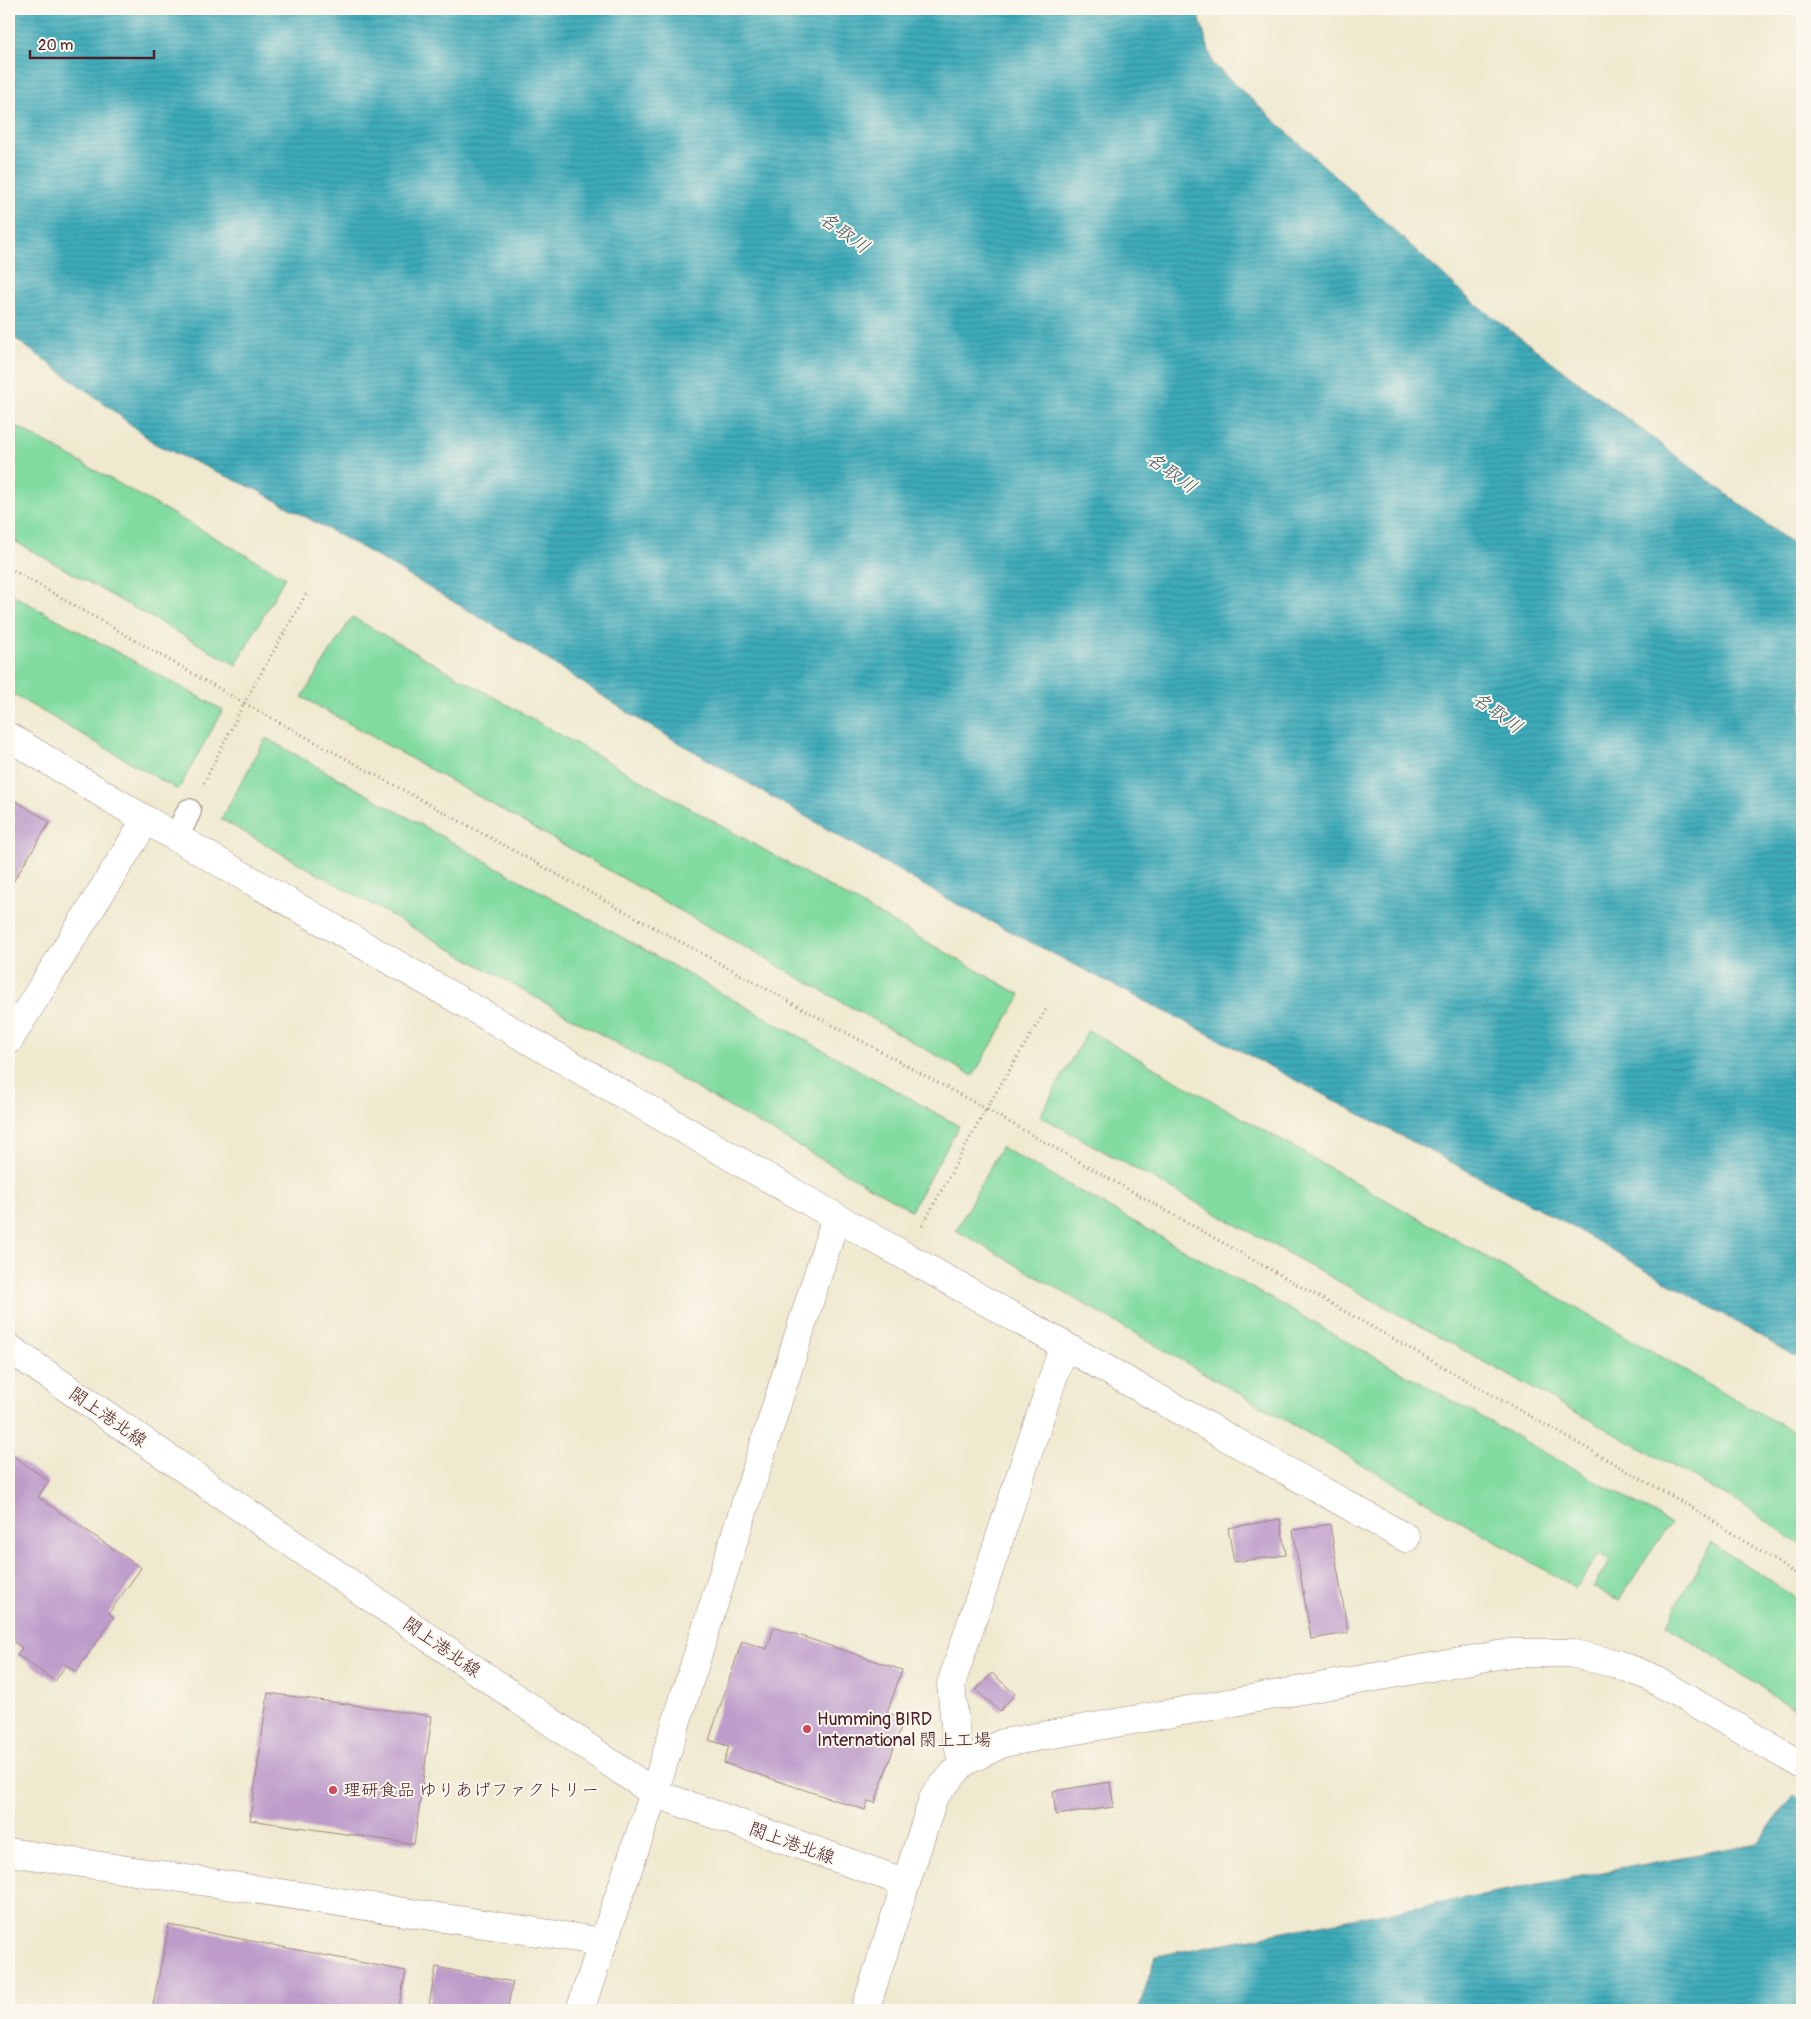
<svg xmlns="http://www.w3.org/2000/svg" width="1811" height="2019" viewBox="0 0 1811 2019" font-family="Pangolin,'Klee One',sans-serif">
	<defs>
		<pattern id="water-rules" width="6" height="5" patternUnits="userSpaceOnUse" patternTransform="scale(1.25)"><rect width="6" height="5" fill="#3cabba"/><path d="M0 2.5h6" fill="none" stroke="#348b97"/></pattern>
	</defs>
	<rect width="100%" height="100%" fill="#fbf7ec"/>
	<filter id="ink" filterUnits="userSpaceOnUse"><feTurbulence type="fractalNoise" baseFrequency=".02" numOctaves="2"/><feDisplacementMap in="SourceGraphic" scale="10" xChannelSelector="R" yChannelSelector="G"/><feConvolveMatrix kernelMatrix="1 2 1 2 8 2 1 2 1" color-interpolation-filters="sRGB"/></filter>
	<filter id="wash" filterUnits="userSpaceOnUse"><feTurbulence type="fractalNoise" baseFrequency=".0096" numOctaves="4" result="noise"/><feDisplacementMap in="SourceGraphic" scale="20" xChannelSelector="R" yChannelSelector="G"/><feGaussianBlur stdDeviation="1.12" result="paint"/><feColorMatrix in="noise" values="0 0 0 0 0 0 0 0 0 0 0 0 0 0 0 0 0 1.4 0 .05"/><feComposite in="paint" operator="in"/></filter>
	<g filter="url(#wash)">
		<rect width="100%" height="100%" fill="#efe9cf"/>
		<g fill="#81dba0" stroke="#667d66">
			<polygon points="9,422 285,577 236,665 9,538"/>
			<polygon points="9,593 223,710 178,790 9,692"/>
			<polygon points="352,617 1021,995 973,1076 302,697"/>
			<polygon points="266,738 959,1126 911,1210 221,819"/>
			<polygon points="1088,1030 1802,1437 1802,1545 1747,1507 1040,1116"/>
			<polygon points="1001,1147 1670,1523 1618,1601 1593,1587 1610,1561 1599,1554 1576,1588 956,1230"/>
			<polygon points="1711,1542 1802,1602 1802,1714 1666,1625"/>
		</g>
		<g fill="url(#water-rules)" stroke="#436572">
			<polygon points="9,9 1197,9 1213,64 1469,299 1802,551 1802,1360 1562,1221 1201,1030 947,899 633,716 510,635 362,548 257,490 155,444 110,408 9,334"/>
			<polygon points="1793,1795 1802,1801 1802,2010 1138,2010 1156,1956 1757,1843"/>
		</g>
		<g id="blocks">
			<g fill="#bd9cca">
				<polygon points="9,797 50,822 11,885 9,884"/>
				<polygon points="9,1453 49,1481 38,1497 141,1568 109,1613 114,1617 76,1672 66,1665 55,1681 17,1655 22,1648 9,1639"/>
				<polygon points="1280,1519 1286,1555 1234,1562 1228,1528"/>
				<polygon points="1330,1524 1348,1633 1311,1639 1293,1530"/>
				<polygon points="774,1627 902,1670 887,1713 904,1718 875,1803 868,1801 865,1810 724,1763 729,1746 709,1740 742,1641 767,1649"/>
				<polygon points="992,1673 1015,1694 1000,1711 976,1690"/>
				<polygon points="268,1693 432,1716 414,1844 250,1820"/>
				<polygon points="1110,1782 1114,1807 1056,1815 1053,1791"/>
				<polygon points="169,1925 406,1971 398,2010 152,2010"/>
				<polygon points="436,1967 513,1982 507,2010 428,2010"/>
			</g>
		</g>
	</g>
	<g filter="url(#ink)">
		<use href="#blocks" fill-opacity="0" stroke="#9c847d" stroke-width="1"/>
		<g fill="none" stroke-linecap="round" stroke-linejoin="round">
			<defs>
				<polyline id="service" points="176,838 189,811"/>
				<g id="minor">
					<polyline points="9,737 146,820"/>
					<polyline points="9,1040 146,820 836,1217 1406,1538"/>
					<polyline points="963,1763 956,1737 951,1684 1064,1345"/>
					<polyline points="9,1852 603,1942"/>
					<polyline points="580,2010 654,1793 836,1217"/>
				</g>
				<g id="tertiary">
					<polyline points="9,1348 654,1793 906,1883"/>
					<polyline points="865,2010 934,1796 963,1763 1003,1743 1510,1653 1570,1653 1617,1664 1648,1676 1802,1765"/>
				</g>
			</defs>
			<use href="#service" stroke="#9c847d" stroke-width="26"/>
			<use href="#minor" stroke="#9c847d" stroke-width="29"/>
			<use href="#tertiary" stroke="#9c847d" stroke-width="29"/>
			<g stroke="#9c847d" stroke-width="3" stroke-dasharray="1 4" stroke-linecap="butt">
				<polyline points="9,568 244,703 308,591"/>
				<polyline points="204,783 244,703 986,1109 1047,1008"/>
				<polyline points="922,1226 986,1109 1691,1507 1802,1578"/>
			</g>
			<use href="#service" stroke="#fff" stroke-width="24"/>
			<use href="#minor" stroke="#fff" stroke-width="28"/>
			<use href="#tertiary" stroke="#fff" stroke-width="28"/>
		</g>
	</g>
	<g fill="#d1495b" stroke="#fbf7ec" stroke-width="2">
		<circle cx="807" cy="1729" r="5"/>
		<circle cx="333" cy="1790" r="5"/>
	</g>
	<g text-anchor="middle" stroke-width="4" stroke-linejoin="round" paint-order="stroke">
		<g font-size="18" fill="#4a1f2b" stroke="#fbf7ec">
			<text transform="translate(108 1417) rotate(35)" y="6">閖上港北線</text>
			<text transform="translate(442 1647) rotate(35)" y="6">閖上港北線</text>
			<text transform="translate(792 1843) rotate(20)" y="6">閖上港北線</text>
		</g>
		<g font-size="18" fill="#4a1f2b" stroke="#fbf7ec" text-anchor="start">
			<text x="817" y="1725">Humming BIRD<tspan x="817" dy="21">International 閖上工場</tspan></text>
			<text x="343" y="1796">理研食品 ゆりあげファクトリー</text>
		</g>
		<g font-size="19" font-style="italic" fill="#445764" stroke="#fbf7ec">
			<text transform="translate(845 232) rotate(36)" y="7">名取川</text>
			<text transform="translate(1172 472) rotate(36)" y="7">名取川</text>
			<text transform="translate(1498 712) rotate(36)" y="7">名取川</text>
		</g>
	</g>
	<rect width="1811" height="2019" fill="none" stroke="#fbf7ec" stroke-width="30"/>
	<path d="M30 50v8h124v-8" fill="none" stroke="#4a1f2b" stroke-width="2.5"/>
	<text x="38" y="50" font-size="15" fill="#4a1f2b" stroke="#fbf7ec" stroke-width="4" paint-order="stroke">20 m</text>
</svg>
